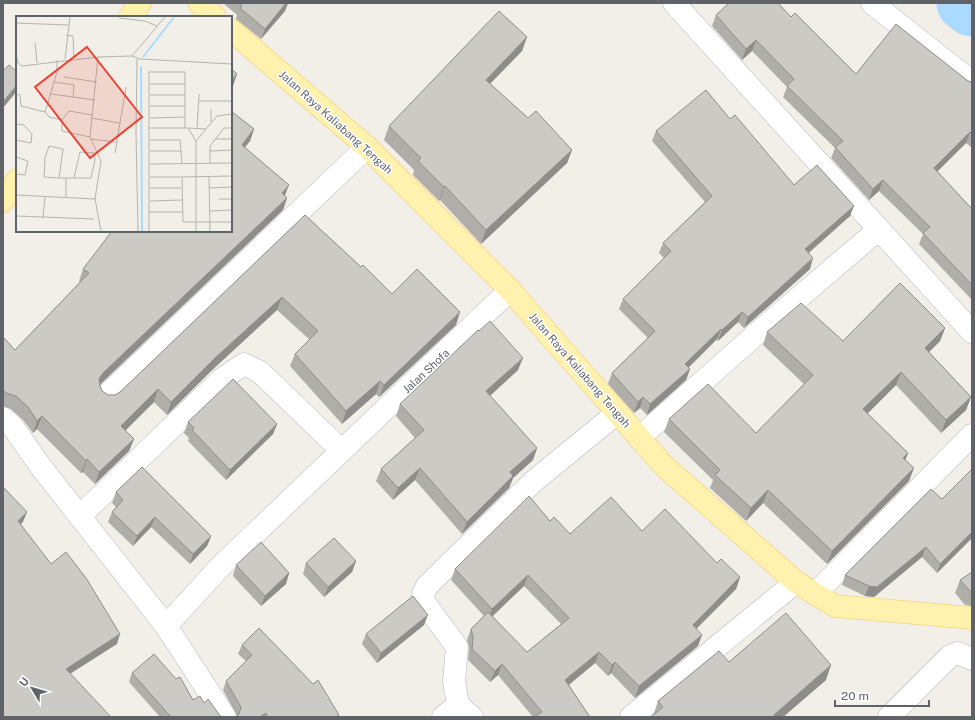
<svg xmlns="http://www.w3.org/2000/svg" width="975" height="720" viewBox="0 0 975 720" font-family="'Public Sans',sans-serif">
	<rect width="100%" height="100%" fill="#f1efe8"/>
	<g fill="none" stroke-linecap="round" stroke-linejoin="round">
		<polyline stroke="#aadaff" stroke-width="57" points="965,3 972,8"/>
		<defs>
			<g id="minor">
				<polyline points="674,3 972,332"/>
				<polyline points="872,3 972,82"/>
				<polyline points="107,395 367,147"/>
				<polyline points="3,418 13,427 41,467 166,626 225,717"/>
				<polyline points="639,438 762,329 878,230"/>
				<polyline points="80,516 222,379 244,364 260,372 341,450"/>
				<polyline points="815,594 972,435"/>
				<polyline points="166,626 221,566 510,290"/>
				<polyline points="458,705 472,717"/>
				<polyline points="443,717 458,705 454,681 457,647 424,602 423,594 427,586 534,481 617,413"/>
				<polyline points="631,717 796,582"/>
				<polyline points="889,717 950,656 957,653 972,659"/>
			</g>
			<g id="primary">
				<polyline points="199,3 215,17"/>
				<polyline points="130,17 140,3"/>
				<polyline points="231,30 367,147 510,290 664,466 796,582 835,606 972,618"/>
				<polyline points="3,201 17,180"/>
			</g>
		</defs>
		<use href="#minor" stroke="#b5b8bc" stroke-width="23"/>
		<use href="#primary" stroke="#f2c960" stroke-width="23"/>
		<use href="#minor" stroke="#fff" stroke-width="22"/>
		<use href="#primary" stroke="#fff2af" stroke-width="22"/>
	</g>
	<g fill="#afaea9" fill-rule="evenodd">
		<polygon points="223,3 288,3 285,11 261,39 236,19 237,15"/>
		<polygon points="716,15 791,17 856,74 968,81 972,82 972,148 966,143 937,171 972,209 972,300 919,244 923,234 879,191 869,200 831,158 835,148 783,97 787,87 752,51 742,60 712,26"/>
		<polygon points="527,37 522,51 490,84 528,118 572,150 567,163 481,244 440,200 439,201 413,175 414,170 384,140 389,126"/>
		<polygon points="231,111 254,129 250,141 245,147 287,198 283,210 100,385 102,391 108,395 115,395 120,392 305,215 361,267 392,294 456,325 379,397 376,394 342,424 290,366 295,354 310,340 277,310 211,371 167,415 154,402 125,430 134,439 129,451 95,484 83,472 81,473 37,429 33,433 23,420 11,409 3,406 3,337 15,350 80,282 79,281 83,269"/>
		<polygon points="730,119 794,185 850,216 809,253 810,269 744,328 738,322 718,341 717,339 688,368 690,369 686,380 647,415 640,408 634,413 608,384 612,373 648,338 619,309 623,299 664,258 659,253 663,243 705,202 652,141 656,131"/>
		<polygon points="945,328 940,341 929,352 971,397 966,410 941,433 896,385 867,414 908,453 905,460 909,481 827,564 763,503 746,521 710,488 713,480 664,432 669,419 756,433 804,384 763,345 767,332 843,341"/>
		<polygon points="518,370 490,396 537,448 533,460 513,478 509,488 462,534 415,480 393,500 376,481 381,469 415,438 396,416 400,404"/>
		<polygon points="188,422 277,424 273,434 226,480 188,441 189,438 184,433"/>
		<polygon points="931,489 972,538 937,573 922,557 874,597 865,596 842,585 845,575"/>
		<polygon points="116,492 211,536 207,546 190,564 151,527 133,546 108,522 112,512 116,507 112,503"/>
		<path d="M550,521l20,13 72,-3 75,32 23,14 -4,12 -40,40 2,17 -63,52 -24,-25 -3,3 -13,-13 -26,22 21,32h-57l-35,-42 -8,7 -22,-22 1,-12 -2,-8 4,-11 13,-13 -33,-36 4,-11zM524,586l37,38 -34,28 -35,-35z"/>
		<polygon points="356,561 352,572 324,597 303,574 306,563"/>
		<polygon points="236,565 289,573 286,584 261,606 233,576"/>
		<polygon points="972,572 972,606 965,605 955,593 960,580"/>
		<polygon points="424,625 377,663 362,644 366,634"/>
		<polygon points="242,645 339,717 236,717 237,716 223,690 226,681 246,661 238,654"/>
		<polygon points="729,662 826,680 783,717 651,717 653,716 658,701"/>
		<polygon points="132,673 193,700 204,703 221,717 160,717 129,682"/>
	</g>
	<g fill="#8f8d8a">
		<polygon points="286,3 288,3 285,11 261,39 265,29"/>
		<polygon points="527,37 522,51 481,93 486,80"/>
		<polygon points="756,40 752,51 742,60 746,49"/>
		<polygon points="237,74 233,86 231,88 231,81"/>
		<polygon points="17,85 17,91 3,108 3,102"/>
		<polygon points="254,129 250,141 237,157 242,145"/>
		<polygon points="970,132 966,143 930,179 934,168"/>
		<polygon points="572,150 567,163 481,244 486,230"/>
		<polygon points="883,180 879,191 869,200 873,189"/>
		<polygon points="289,185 284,198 282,193"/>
		<polygon points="445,186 440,200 439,201 444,187"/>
		<polygon points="287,198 283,210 98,386 99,379 103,373"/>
		<polygon points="854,206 850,216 801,259 805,249"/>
		<polygon points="813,258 810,269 744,328 748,317"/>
		<polygon points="282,297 277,310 211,371 167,415 171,402 215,358"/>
		<polygon points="460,312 456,325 379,397 384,385"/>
		<polygon points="742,312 738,322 718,341 722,330"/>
		<polygon points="945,328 940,341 920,361 925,348"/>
		<polygon points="721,329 717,339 681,375 685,364"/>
		<polygon points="523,358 518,370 482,403 486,391"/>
		<polygon points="690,369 686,380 647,415 650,404"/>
		<polygon points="901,372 896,385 858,423 863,409"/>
		<polygon points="380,381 376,394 342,424 346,411"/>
		<polygon points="158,389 154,402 117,439 121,426"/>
		<polygon points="643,397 640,408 634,413 638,402"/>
		<polygon points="971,397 966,410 941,433 946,420"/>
		<polygon points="42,416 37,429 33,433 37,421"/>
		<polygon points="277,424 273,434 226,480 230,470"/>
		<polygon points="134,439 129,451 95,484 99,472"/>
		<polygon points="537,448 533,460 513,478 509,488 462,534 467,522 510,472"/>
		<polygon points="908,453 903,466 903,458"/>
		<polygon points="87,459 83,472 81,473 86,461"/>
		<polygon points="420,468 415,480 393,500 398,488"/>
		<polygon points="914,468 909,481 827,564 832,551"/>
		<polygon points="768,490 763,503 746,521 751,508"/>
		<polygon points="27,512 23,522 14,531 18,521"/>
		<polygon points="155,517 151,527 133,546 137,536"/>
		<polygon points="972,532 972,538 937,573 940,564"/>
		<polygon points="211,536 207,546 190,564 193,554"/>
		<polygon points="926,547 922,557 874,597 865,596 869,586"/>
		<polygon points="356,561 352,572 324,597 328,587"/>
		<polygon points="289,573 286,584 261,606 265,596"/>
		<polygon points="528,575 524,586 488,620 492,609"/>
		<polygon points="740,577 736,589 689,636 693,625"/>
		<polygon points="428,615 424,625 377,663 381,653"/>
		<polygon points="120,634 117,644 62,679 66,669"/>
		<polygon points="702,635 698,646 635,698 639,686"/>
		<polygon points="599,652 595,663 561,691 565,680"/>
		<polygon points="615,662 611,673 608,676 612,665"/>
		<polygon points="502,664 498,675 490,682 495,671"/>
		<polygon points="831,665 826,680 783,717 773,717 774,715"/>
		<polygon points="266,713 264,717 260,717"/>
	</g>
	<g fill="#cccac5" stroke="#8f8d8a">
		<polygon points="239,3 286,3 265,29 240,8 242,6"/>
		<polygon points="729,3 778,3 791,17 795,13 856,74 896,24 968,81 972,82 972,134 970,132 934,168 972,209 972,285 923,233 930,227 883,180 873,189 835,147 843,141 787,86 794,79 756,40 746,49 716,15"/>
		<polygon points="499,11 527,37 486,80 528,118 536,111 572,150 486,230 445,186 444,187 418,161 421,158 389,126"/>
		<polygon points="9,65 17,72 17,85 3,102 3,71"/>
		<polygon points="231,68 237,74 231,81"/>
		<polygon points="706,90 730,119 735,115 794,185 817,165 854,206 805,249 813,258 748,317 742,312 722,330 721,329 685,364 690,369 650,404 643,397 638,402 612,373 655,331 623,299 671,251 663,243 712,196 656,131"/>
		<polygon points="231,111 254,129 242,145 289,185 282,193 287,198 103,373 99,379 100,386 102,391 108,395 115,395 120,392 305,215 361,267 363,265 392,294 417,269 460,312 384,385 380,381 346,411 295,354 318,331 282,297 215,358 171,402 158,389 121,426 134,439 99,472 87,459 86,461 42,416 37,421 28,407 16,396 6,393 3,390 3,337 15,350 89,273 83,269 112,231 231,231"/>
		<polygon points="900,283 945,328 925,348 971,397 946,420 901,372 863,409 908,453 903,458 914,468 832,551 768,490 751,508 715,475 720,470 669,419 708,384 756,433 813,375 767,332 801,303 843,341"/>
		<polygon points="490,321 523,358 486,391 537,448 510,472 513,476 467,522 420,468 398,488 381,469 424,430 400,404 478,330 479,331"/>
		<polygon points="233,379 277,424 230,470 192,430 194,428 188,422"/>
		<polygon points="142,467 211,536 193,554 155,517 137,536 112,512 123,500 116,492"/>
		<polygon points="972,469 972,532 940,564 926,547 877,587 869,586 845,575 931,489 942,499"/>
		<polygon points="3,487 27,512 18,521 51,564 66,552 86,578 120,634 66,669 111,717 3,717"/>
		<polygon points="529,496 550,521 554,517 570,534 611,497 642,531 665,509 717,563 721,559 740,577 693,625 702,635 639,686 615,662 612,665 599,652 565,680 590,717 534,717 542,712 502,664 495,671 472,649 473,637 471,629 488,612 527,652 569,618 528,575 492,609 455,569"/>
		<polygon points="334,538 356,561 328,587 306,563"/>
		<polygon points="261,542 289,573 265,596 236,565"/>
		<polygon points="972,572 972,592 970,591 960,580"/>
		<polygon points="413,596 428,615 381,653 366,634"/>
		<polygon points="786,613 831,665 774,715 775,717 651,717 663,707 658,701 719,651 729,662"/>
		<polygon points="259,628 313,684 318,680 339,715 336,717 268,717 266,713 260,717 236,717 239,714 241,707 226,681 252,655 242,645"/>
		<polygon points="154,654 176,679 180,677 193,700 200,696 204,703 208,699 221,717 171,717 132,673"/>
	</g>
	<g text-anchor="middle" stroke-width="3" stroke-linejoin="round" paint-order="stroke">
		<g font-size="11" fill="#5f6368" stroke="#fff">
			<text transform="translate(336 122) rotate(42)" y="4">Jalan Raya Kaliabang Tengah</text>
			<text transform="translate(580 370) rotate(49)" y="4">Jalan Raya Kaliabang Tengah</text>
			<text transform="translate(426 371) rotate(-43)" y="4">Jalan Shofa</text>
		</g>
	</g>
	<g transform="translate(16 16)">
		<rect width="216" height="216" fill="#f1efe8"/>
		<path fill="none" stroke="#aadaff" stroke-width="2" d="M127,41l31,-40M125,50l1,165"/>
		<path fill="none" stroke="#b3b3b1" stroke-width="1" d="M103,2l26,3 12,5M0,7l52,2M50,19l7,1 1,22M19,27l2,20M0,38l2,9 4,3 76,-9 -8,80 11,24 -6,38 6,32M116,40l8,3 92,5M82,41l34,-1 33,-39M49,43l5,-42M121,43l-1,74 2,98M48,61l33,5M38,66l20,3 -1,12M134,68h35M0,78l4,1 1,11 24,6 4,5 13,3 7,-9 23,4M35,78l44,6M134,79h35M182,85h34M134,90h35M29,96l12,-40v-12M75,102l29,5M134,102l35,-1M46,104v11l28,6M195,106v-13M0,108l8,1 8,9 -1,9 -15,-3M133,112h39l8,13M172,112l18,1M181,113l2,-35M74,123l26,3M199,123h17M134,124h30l2,24M180,125v90M180,125l21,-25 15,-2M134,135h32M194,135l22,-1M99,137l11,-66M0,141l12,4 -3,14 -9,-1M134,148l82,-1M194,148v-18l14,-18h8M216,160l-50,1 1,45h49M134,161h32M193,161l1,54M43,162l4,-29 -14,-3 -4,12 -1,19 15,1h32l4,-18 -1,-7 -14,-1 -6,26M134,172h32M193,172l23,-1M0,179l79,4M50,181v-19M203,183h13M134,185l32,-1M194,195l22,-1M133,196h34M0,200l78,3M27,202l2,-22M133,215v-159h36v56"/>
		<path fill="#ea4335" fill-opacity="0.15" stroke="#ea4335" stroke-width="2" d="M71,31l55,70 -52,41 -55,-71z"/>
		<rect width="216" height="216" fill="none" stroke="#5f6368" stroke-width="2"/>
	</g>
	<rect width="975" height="720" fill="none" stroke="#5f6368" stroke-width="8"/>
	<g transform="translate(32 688) rotate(308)" stroke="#ffffff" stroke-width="3" paint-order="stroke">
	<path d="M0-3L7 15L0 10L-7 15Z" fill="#5f6368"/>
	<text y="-6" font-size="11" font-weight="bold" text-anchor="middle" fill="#5f6368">U</text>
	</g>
	<path d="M835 700v6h94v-6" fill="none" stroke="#5f6368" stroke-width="2"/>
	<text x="841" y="700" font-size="12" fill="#5f6368" stroke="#ffffff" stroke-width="3" paint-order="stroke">20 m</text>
</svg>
